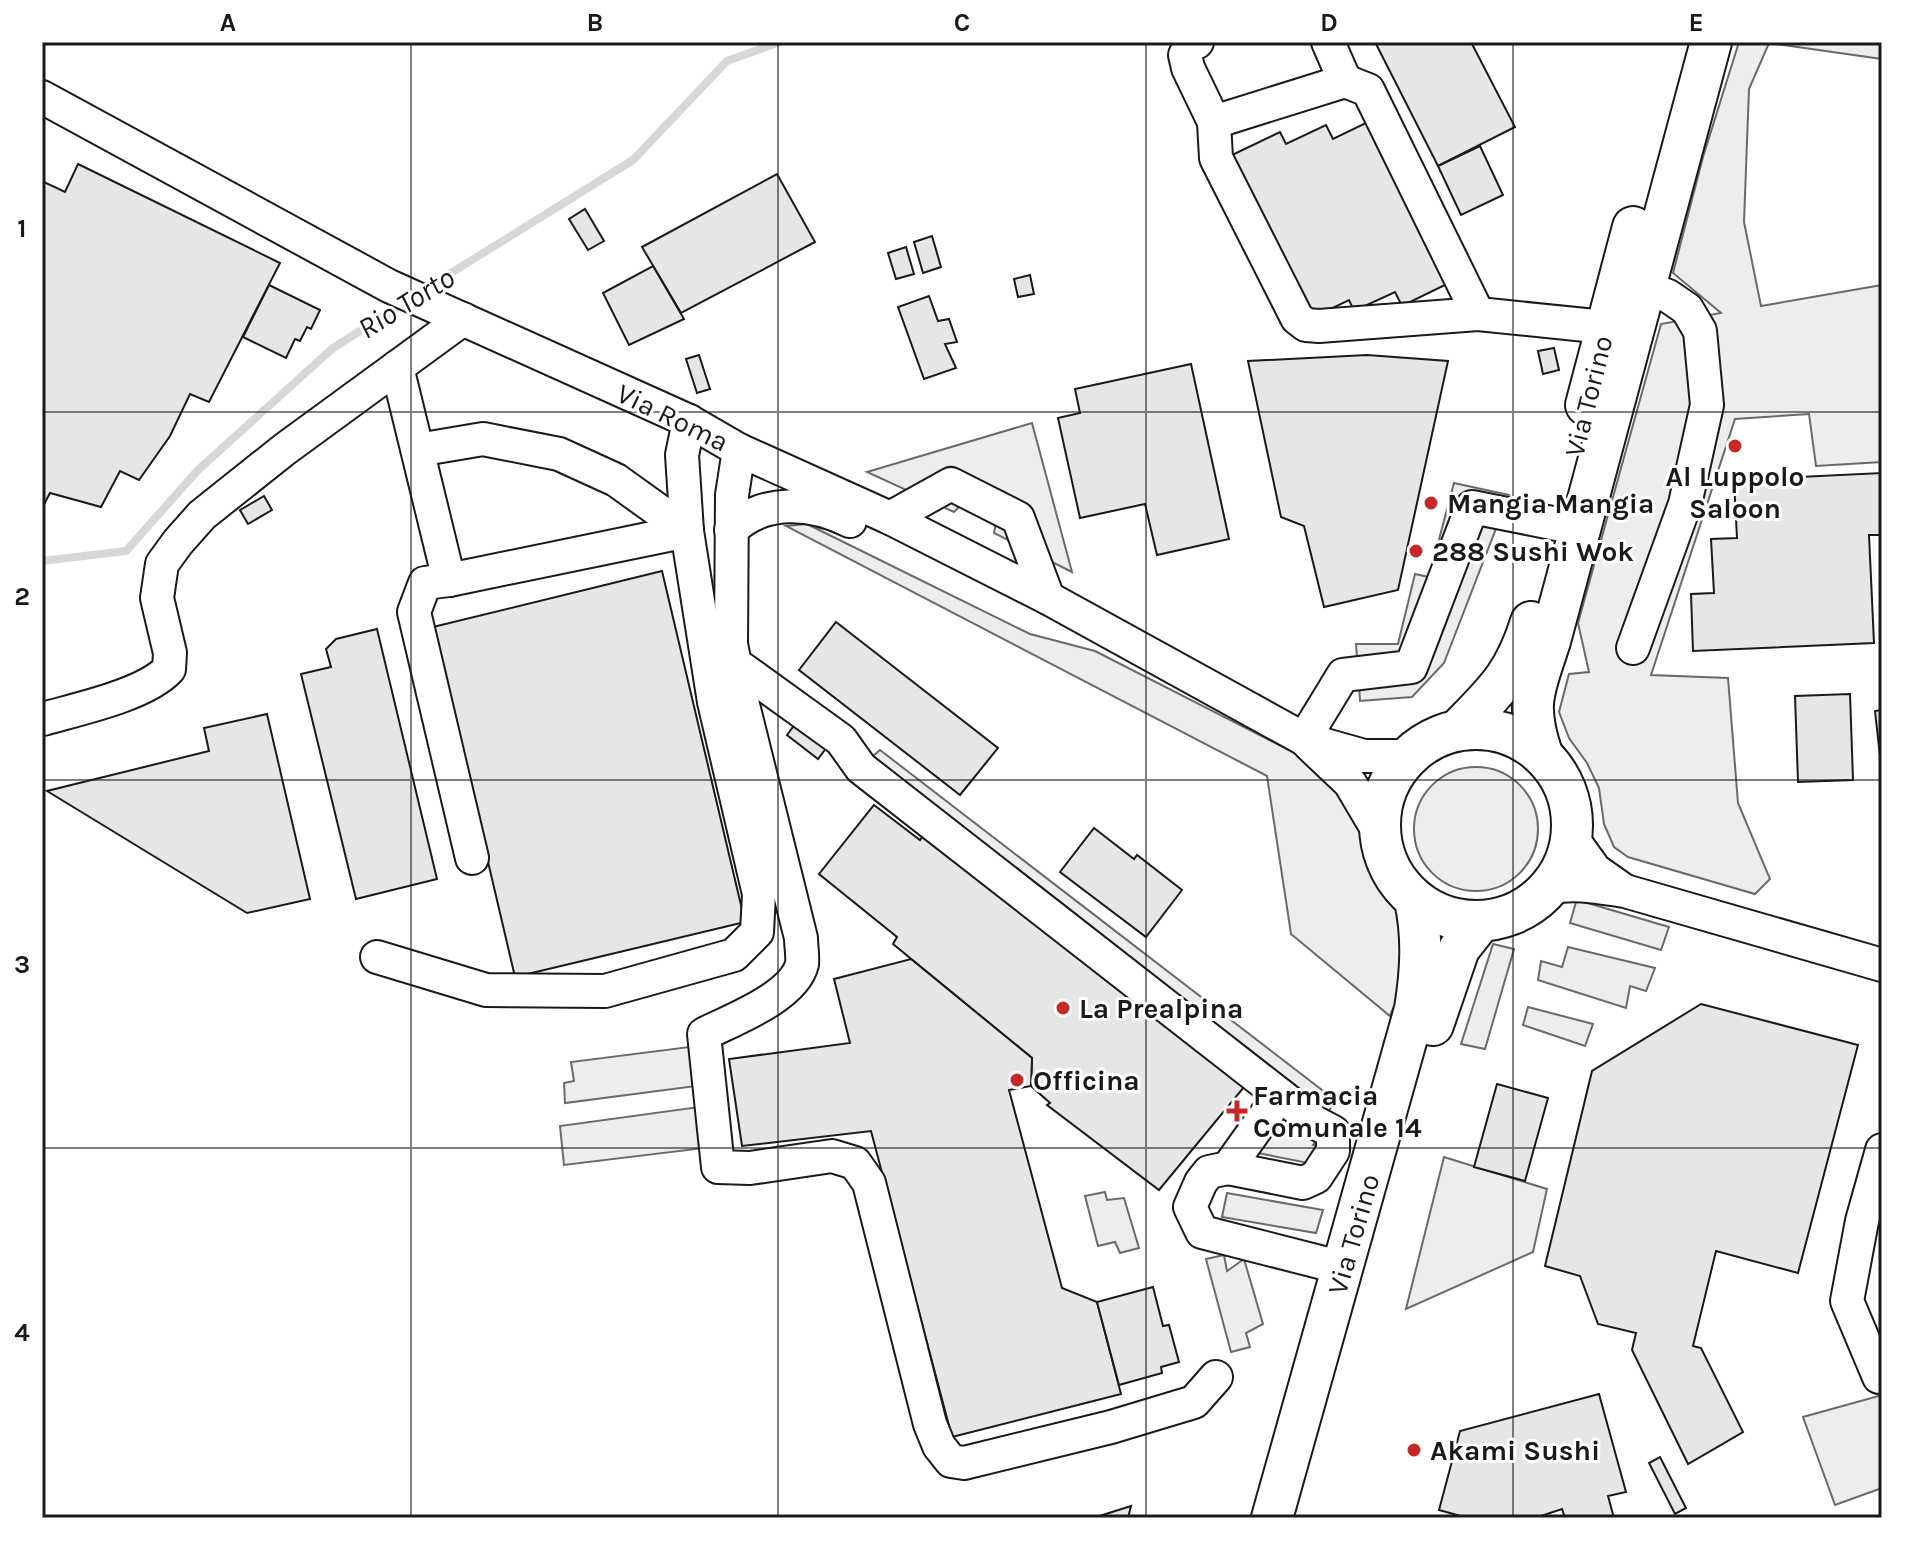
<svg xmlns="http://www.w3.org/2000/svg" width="1924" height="1560" viewBox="0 0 1924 1560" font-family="Karla,sans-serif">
	<rect width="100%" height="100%" fill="#fff"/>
	<g fill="#ededed" stroke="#6a6a6a" stroke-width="2">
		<polygon points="1739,42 1882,42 1882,59 1769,43 1749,89 1744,222 1761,306 1882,285 1882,462 1816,466 1809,414 1735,419 1651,675 1728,678 1738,803 1770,879 1755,894 1628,857 1614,847 1604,824 1599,788 1587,763 1569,738 1559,712 1569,674 1589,672 1578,623 1661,324 1721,313 1673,273 1703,157"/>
		<polygon points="1032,423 1072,572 994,533 996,523 961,505 954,512 867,472"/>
		<polygon points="1454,483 1509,495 1444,663 1412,697 1360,701 1356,644 1398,644 1415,574 1429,577"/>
		<polygon points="807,524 1030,634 1095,651 1324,768 1349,798 1393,895 1406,941 1405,980 1390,1016 1291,934 1267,776 786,526"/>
		<polygon points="880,750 1335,1100 1329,1111 1086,926 873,756"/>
		<circle cx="1476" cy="829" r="62"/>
		<polygon points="1574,899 1669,927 1661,950 1570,923 1576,902"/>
		<polygon points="1493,944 1514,949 1485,1049 1461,1044"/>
		<polygon points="1568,947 1655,968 1646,991 1630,986 1626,1008 1538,980 1541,961 1562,967"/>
		<polygon points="1528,1007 1593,1024 1585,1046 1523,1025"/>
		<polygon points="697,1046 704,1085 565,1103 564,1083 574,1081 571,1062"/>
		<polygon points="706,1106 713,1147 564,1165 560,1126"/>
		<polygon points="1276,1122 1324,1131 1313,1145 1325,1148 1313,1164 1253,1152"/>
		<polygon points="1444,1157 1547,1189 1533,1252 1406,1309"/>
		<polygon points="1105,1192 1107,1200 1124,1198 1139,1248 1120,1253 1115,1242 1098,1246 1085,1196"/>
		<polygon points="1227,1193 1323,1210 1316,1233 1222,1217"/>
		<polygon points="1224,1255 1227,1271 1244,1259 1263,1324 1246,1333 1250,1347 1231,1352 1206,1259"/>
		<polygon points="1882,1395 1882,1488 1835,1505 1803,1417"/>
	</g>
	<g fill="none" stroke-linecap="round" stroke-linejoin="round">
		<g stroke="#d7d7d7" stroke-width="8">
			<polyline points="422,291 633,160 727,61 780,42"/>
			<polyline points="42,561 126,551 198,470 333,348 404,303"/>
		</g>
	</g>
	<g fill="#e6e6e6" stroke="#1a1a1a" stroke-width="2">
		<polygon points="1375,42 1471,42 1515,127 1438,166"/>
		<polygon points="1372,120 1451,282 1402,306 1395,292 1354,311 1349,300 1310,319 1230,156 1280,132 1286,144 1326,125 1333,139"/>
		<polygon points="1480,146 1503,195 1461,215 1438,166"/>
		<polygon points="78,164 280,263 209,402 190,394 170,436 139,480 120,471 101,507 50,493 42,508 42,181 65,192"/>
		<polygon points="777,174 815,242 681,313 642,247"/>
		<polygon points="585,209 604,241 588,250 569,219"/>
		<polygon points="932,236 941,267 923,273 914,242"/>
		<polygon points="906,247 914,274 896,279 888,253"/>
		<polygon points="653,266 684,319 629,345 603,293"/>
		<polygon points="1030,275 1034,294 1018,297 1014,279"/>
		<polygon points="269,285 320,310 311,329 307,327 300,341 295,339 286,358 243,337"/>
		<polygon points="929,296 938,321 949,319 957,342 945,344 956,368 924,379 898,307"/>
		<polygon points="1554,348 1559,370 1543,374 1538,351"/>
		<polygon points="699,355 710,389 697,393 686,359"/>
		<polygon points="1367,355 1448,361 1398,590 1324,607 1304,526 1281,517 1248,361"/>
		<polygon points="1191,364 1229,539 1157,555 1145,504 1080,518 1058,418 1080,413 1075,389"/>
		<polygon points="1882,473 1882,535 1869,535 1874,643 1693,651 1691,594 1714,593 1711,539 1737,538 1734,480"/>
		<polygon points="264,496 272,510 248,524 240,510"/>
		<polygon points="662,571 745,922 515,977 433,627"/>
		<polygon points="836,622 998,748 960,795 799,670"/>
		<polygon points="377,629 437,879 356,899 301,674 331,667 326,649 336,639"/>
		<polygon points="1850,694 1853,780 1798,782 1795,696"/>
		<polygon points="1882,710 1882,774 1875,711"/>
		<polygon points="267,714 310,899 247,913 47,791 209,751 204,728"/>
		<polygon points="796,723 827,747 818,759 787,735"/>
		<polygon points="874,805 920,840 923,836 1249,1081 1159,1190 1047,1105 1050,1103 1031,1086 1032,1058 893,944 897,937 819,874"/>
		<polygon points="1094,828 1134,859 1137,855 1182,890 1146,937 1060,872"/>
		<polygon points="911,959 1032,1058 1031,1086 1009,1090 1062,1288 1097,1302 1121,1394 952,1437 871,1131 742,1146 729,1059 850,1043 834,979"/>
		<polygon points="1701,1004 1858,1045 1798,1273 1716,1251 1693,1346 1701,1348 1743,1432 1688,1464 1632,1350 1636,1333 1598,1324 1580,1276 1545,1266 1592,1071"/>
		<polygon points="1497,1084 1548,1098 1525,1181 1474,1167"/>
		<polygon points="1153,1287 1163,1326 1169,1325 1179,1362 1161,1367 1162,1373 1119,1385 1097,1302"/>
		<polygon points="1599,1394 1626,1492 1608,1496 1614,1518 1565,1518 1562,1509 1535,1518 1468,1518 1439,1510 1460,1431"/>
		<polygon points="1660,1457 1686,1508 1675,1514 1649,1463"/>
		<polygon points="1131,1506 1128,1518 1093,1518"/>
	</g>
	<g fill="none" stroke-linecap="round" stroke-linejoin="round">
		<defs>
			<g id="minor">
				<polyline points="1197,42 1192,43 1185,55 1188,68 1214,122 1216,158 1297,318 1306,325 1319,326 1478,314 1605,327"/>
				<polyline points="1328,42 1345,81"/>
				<polyline points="42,97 389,286 689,421 739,450 890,518 1048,598 1304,739 1364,756 1408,756"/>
				<polyline points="1214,122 1345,81 1368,90 1478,314"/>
				<polyline points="397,367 449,580 425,583 414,612 472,858"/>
				<polyline points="418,450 483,439 559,454 616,480 687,531"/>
				<path d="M739,450l-7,45 -1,149 12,61 58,233c0,8 2,18 1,26 -8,33 -70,56 -98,70l14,133 32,1 82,-12 23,7 14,20 61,241 9,22 12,15 13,2 147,-36 83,-25 22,-25"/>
				<polyline points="890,518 951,484 1018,518 1048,598"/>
				<path d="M731,530c33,-32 80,-28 119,-9"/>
				<polyline points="449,580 687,531"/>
				<polyline points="1633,648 1685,504 1707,405 1700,331 1687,309 1668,296 1645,287"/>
				<polyline points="737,665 841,740 861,768 1316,1123 1333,1132 1333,1151 1316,1177 1303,1183 1228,1168"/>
				<path d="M43,719c35,-10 102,-24 126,-50l1,-16 -13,-55 5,-34 16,-22 24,-27 83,-66 178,-130"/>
				<polyline points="1304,739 1343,675 1411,667 1472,507 1557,524"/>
				<polyline points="1309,744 1350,783 1379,832"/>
				<polyline points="1572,838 1595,870 1622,889"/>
				<path d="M1548,888c27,-6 50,-1 77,3l257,74"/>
				<polyline points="377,957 486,990 605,991 734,955 757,932 759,894 714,702 687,531 682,455 689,421"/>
				<polyline points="1280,1095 1228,1168 1209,1172 1201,1182 1190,1207 1202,1232 1343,1268"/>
				<polyline points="1882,1150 1862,1221 1847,1301 1879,1377 1882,1376"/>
			</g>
			<g id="major">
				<polyline points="1586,405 1633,227"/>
				<circle cx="1476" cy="825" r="96"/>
				<path d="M1458,730c38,-39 56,-54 73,-108"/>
				<path d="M1542,754c-17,-51 -8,-63 8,-113l161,-599"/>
				<polyline points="1433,1025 1459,949 1481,921"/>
				<path d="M1272,1518l143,-509c6,-38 8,-71 0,-109"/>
			</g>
		</defs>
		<use href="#minor" stroke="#1a1a1a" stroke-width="36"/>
		<use href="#major" stroke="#1a1a1a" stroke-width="44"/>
		<use href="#minor" stroke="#fff" stroke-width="32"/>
		<use href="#major" stroke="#fff" stroke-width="40"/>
	</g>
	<path fill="none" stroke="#1a1a1a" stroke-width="2" stroke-opacity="0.55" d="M411,42v1476M778,42v1476M1146,42v1476M1513,42v1476M42,412h1840M42,780h1840M42,1148h1840"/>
	<g fill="#c62828" stroke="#fff" stroke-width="3">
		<circle cx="1735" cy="446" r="8"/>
		<circle cx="1431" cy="503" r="8"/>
		<circle cx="1416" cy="551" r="8"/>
		<circle cx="1063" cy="1008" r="8"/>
		<circle cx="1017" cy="1080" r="8"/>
		<path d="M1233 1099h8v8h8v8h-8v8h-8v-8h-8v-8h8z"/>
		<circle cx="1414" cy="1450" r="8"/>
	</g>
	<g text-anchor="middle" stroke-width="6" stroke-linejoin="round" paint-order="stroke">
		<g font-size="28" fill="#1a1a1a" stroke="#fff">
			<text transform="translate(1588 396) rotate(-76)" y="10">Via Torino</text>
			<text transform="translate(673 417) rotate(26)" y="10">Via Roma</text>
			<text transform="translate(1353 1234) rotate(-74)" y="10">Via Torino</text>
		</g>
		<g font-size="28" font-weight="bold" fill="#1a1a1a" stroke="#fff" text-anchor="start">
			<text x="1735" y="486" text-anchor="middle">Al Luppolo<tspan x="1735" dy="32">Saloon</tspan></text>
			<text x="1447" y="513">Mangia Mangia</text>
			<text x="1432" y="561">288 Sushi Wok</text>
			<text x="1079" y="1018">La Prealpina</text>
			<text x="1033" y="1090">Officina</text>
			<text x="1253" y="1105">Farmacia<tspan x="1253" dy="32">Comunale 14</tspan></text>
			<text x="1430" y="1460">Akami Sushi</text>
		</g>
		<g font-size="30" font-style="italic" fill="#1a1a1a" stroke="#fff">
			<text transform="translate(406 303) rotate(-32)" y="10">Rio Torto</text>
		</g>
	</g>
	<rect width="1924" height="1560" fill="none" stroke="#ffffff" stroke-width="88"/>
	<rect x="44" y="44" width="1836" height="1472" fill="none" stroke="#1a1a1a" stroke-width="3"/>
	<g font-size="26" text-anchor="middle" font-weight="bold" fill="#1a1a1a">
		<text x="228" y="31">A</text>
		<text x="595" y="31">B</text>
		<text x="962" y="31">C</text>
		<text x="1329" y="31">D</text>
		<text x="1696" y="31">E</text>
		<text x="22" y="237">1</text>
		<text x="22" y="605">2</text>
		<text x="22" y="973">3</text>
		<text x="22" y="1341">4</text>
	</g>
</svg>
